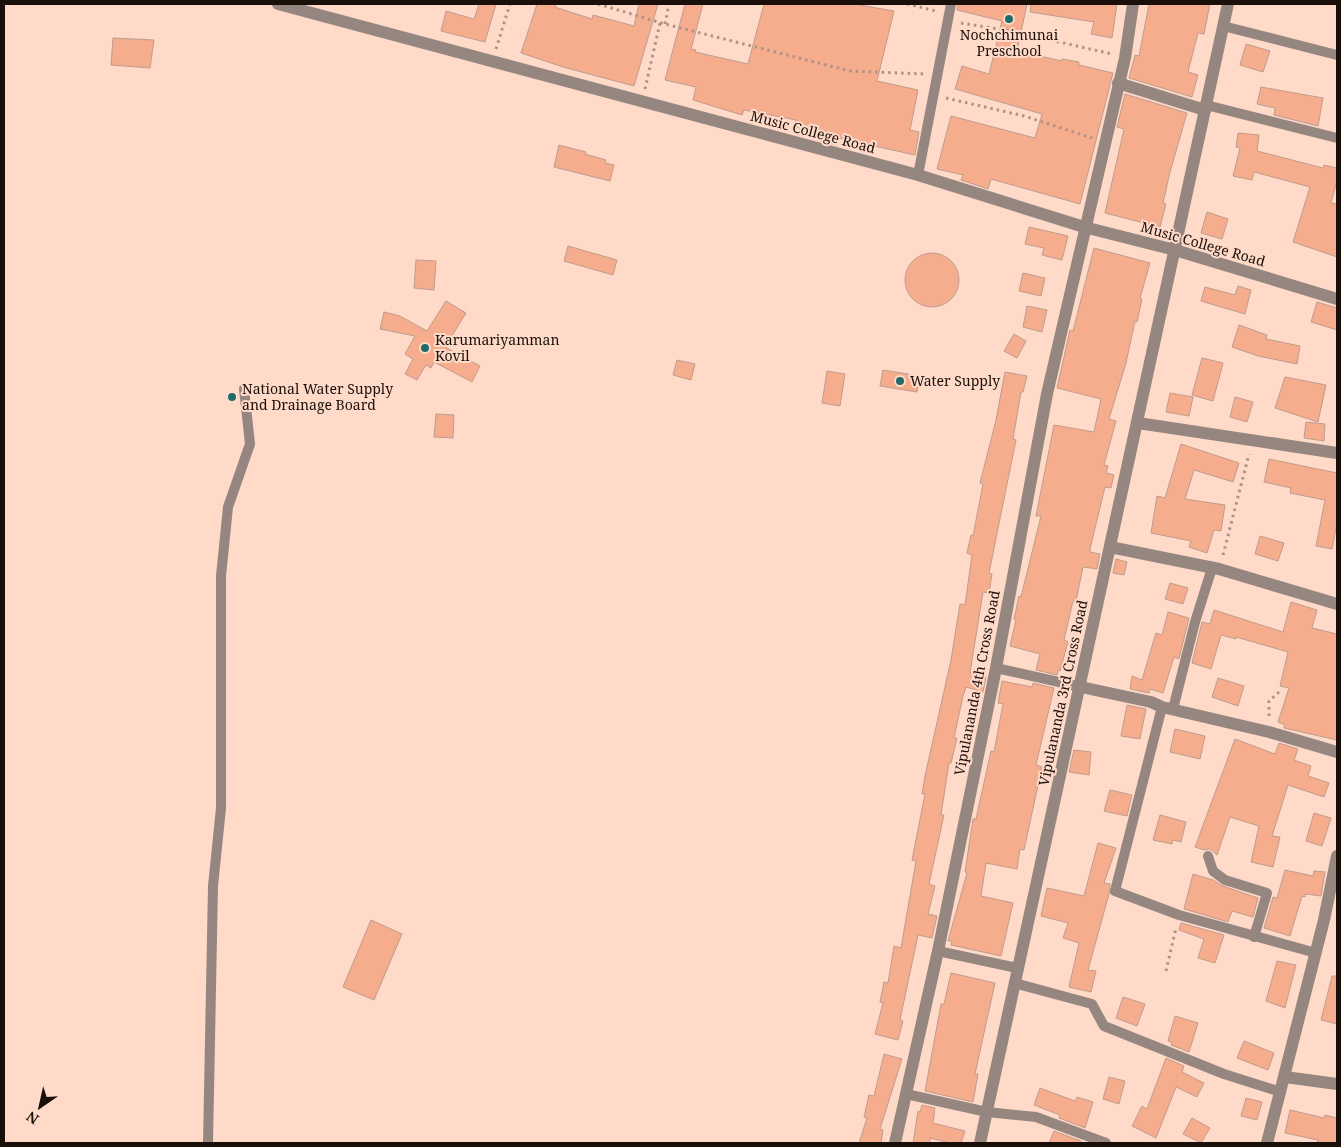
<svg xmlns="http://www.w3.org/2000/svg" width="1341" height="1147" viewBox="0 0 1341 1147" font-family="'Noto Serif',serif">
	<rect width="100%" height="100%" fill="#ffdac9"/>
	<g fill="#f5ad8e" stroke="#bf9c8d">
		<polygon points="479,4 496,4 485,42 441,31 446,11 474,19"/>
		<polygon points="537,4 556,4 555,7 592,19 593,15 634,26 639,4 658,4 634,86 563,67 521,53"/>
		<polygon points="685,4 703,4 691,49 696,50 695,52 748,64 764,4 854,4 894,11 877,81 918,90 910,130 919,132 915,155 838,138 837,145 818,140 820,132 795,127 796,120 744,110 742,115 693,100 696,87 665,80"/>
		<polygon points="958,4 1027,4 1017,51 1062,61 1062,59 1079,62 1079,65 1113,73 1080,204 991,179 988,189 961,180 963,175 937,169 951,116 1035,138 1042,114 955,89 962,66 989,74 1002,21 957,10"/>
		<polygon points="1031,4 1117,4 1112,38 1091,34 1094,22 1030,12"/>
		<polygon points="1149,4 1210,4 1204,34 1198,33 1188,72 1198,75 1192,97 1129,78 1135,55 1139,56"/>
		<polygon points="113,38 154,40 150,68 111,65"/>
		<polygon points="1246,44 1270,51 1263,72 1240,65"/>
		<polygon points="1261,87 1323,98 1318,126 1274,115 1275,108 1257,104"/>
		<polygon points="1125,94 1187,113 1170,172 1163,203 1166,204 1160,227 1105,213 1124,129 1117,127"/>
		<polygon points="1238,133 1259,135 1257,151 1323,168 1324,165 1337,168 1337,181 1331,203 1337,204 1337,257 1293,242 1310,187 1254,172 1252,180 1233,176 1240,148 1236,147"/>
		<polygon points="559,145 586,152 585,154 606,160 605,163 614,165 610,181 554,167"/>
		<polygon points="1207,212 1228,219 1222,239 1201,233"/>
		<polygon points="1029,227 1068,236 1062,260 1042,255 1044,248 1025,244"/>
		<polygon points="568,246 617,260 613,275 564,261"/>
		<polygon points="1094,248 1150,263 1140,298 1142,299 1137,322 1135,321 1126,363 1109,419 1116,421 1104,465 1108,466 1106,473 1114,475 1111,488 1105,487 1090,549 1090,552 1100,554 1097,569 1083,567 1076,601 1073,601 1064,640 1068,642 1060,671 1058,670 1057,675 1036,670 1040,654 1010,646 1016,620 1014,619 1019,596 1021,597 1041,516 1036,516 1054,425 1094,432 1101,399 1057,388 1070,330 1073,331"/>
		<circle cx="932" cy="280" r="27"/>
		<polygon points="416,260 436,261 434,290 414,288"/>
		<polygon points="1023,273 1045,278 1041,296 1019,291"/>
		<polygon points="1238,286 1251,290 1245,314 1201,301 1205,287 1235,295"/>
		<polygon points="446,301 466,313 445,347 480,366 472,382 434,362 431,368 426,365 417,380 405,374 413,359 405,354 415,336 380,329 384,312 400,316 427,331"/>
		<polygon points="1317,302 1337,308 1337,330 1311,322"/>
		<polygon points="1027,306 1047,310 1042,332 1023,327"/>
		<polygon points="1239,325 1267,335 1266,339 1300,346 1297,364 1258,356 1232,347"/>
		<polygon points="1014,334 1026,341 1017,358 1004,351"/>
		<polygon points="1202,358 1223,363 1213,401 1192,395"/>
		<polygon points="677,360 695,364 691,380 673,375"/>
		<polygon points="883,370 920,376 917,392 880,386"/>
		<polygon points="827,371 845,374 840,406 822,403"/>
		<polygon points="1005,372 1027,376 1023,392 1021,392 1013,439 1016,440 989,573 992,574 989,593 983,592 970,673 986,677 983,692 966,687 963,696 954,738 957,738 951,763 949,763 941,815 944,815 929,884 935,886 928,914 937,916 932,938 918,935 900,1020 903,1021 898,1040 875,1034 883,1003 880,1002 884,982 888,983 894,946 901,948 916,861 912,860 925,794 922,794 925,776 951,660 960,604 965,605 972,555 967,553 971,535 973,536 983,484 980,483 996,420"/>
		<polygon points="1285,377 1326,385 1318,422 1275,408"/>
		<polygon points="1170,393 1193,397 1189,416 1166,412"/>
		<polygon points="1235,397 1253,402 1247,422 1230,417"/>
		<polygon points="436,414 454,415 453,438 434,437"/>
		<polygon points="1306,422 1325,424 1324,441 1304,438"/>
		<polygon points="1181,444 1239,463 1233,482 1194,470 1185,499 1225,505 1221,531 1214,530 1207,553 1189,547 1191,541 1151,533 1157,496 1165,498"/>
		<polygon points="1269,459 1337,473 1337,523 1332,549 1316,546 1325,500 1290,493 1291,488 1264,482"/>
		<polygon points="1260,536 1284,543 1278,561 1255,554"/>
		<polygon points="1116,559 1127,562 1124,575 1113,573"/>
		<polygon points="1170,583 1188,588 1183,604 1165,599"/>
		<polygon points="1291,602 1317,610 1312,628 1337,634 1337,740 1284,728 1285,725 1278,722 1289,688 1280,686 1288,652 1236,637 1236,639 1221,635 1211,669 1192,663 1202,622 1210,624 1214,610 1283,632"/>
		<polygon points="1168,612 1189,618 1179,659 1174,657 1163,693 1150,689 1149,693 1130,689 1132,676 1142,680 1156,633 1162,635"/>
		<polygon points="1218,678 1244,686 1238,706 1212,697"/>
		<polygon points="1002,681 1032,687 1033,683 1054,688 1036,765 1042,767 1024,850 1020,849 1017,869 986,863 981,896 1013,903 1001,956 951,945 952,941 948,941 967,873 965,872 973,819 976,819 991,751 994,752 1003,704 998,703"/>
		<polygon points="1127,705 1146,709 1140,739 1121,736"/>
		<polygon points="1175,729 1205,736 1200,759 1170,752"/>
		<polygon points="1235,739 1275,754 1279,743 1298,749 1294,760 1311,766 1308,776 1329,783 1324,797 1288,785 1272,836 1280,837 1273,867 1251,862 1259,826 1230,817 1217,855 1210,849 1204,850 1195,847"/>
		<polygon points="1074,750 1091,752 1089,775 1069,772"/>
		<polygon points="1110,790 1132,795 1127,816 1104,811"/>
		<polygon points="1314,813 1331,818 1322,846 1306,841"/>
		<polygon points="1160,815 1186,822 1181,842 1173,840 1172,844 1153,840"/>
		<polygon points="1098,843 1116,848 1104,883 1110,884 1109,894 1088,970 1096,971 1091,992 1069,987 1079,943 1063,938 1068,923 1041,916 1047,888 1084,896"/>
		<polygon points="1285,870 1313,876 1314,871 1325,872 1321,896 1305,894 1305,897 1302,896 1290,936 1264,928 1273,897 1277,898"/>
		<polygon points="1193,874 1213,880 1223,886 1258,898 1253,917 1232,911 1228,922 1184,909"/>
		<polygon points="371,920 402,934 374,1000 343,987"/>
		<polygon points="1181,923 1224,935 1215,963 1198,958 1204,939 1179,930"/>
		<polygon points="1277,961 1296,965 1285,1008 1266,1001"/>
		<polygon points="951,973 995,983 975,1074 978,1074 973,1102 925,1091 941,1004 944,1004"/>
		<polygon points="1332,976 1337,976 1337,1024 1321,1020"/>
		<polygon points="1123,997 1145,1004 1137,1026 1116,1018"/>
		<polygon points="1175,1016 1198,1023 1189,1052 1171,1045 1172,1042 1168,1041"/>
		<polygon points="1244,1041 1274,1053 1268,1070 1237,1058"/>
		<polygon points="884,1054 902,1059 880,1129 883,1130 881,1143 859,1143 867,1118 864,1117 869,1095 874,1096"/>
		<polygon points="1166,1058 1184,1066 1182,1072 1204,1083 1197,1097 1176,1087 1156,1138 1132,1126 1142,1106 1147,1109"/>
		<polygon points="1109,1077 1125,1081 1119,1104 1103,1099"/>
		<polygon points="1040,1088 1075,1101 1077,1097 1093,1102 1085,1128 1059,1118 1060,1115 1034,1105"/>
		<polygon points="1246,1098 1262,1102 1257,1120 1241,1116"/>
		<polygon points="922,1105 935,1108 933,1123 965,1131 961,1143 950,1143 930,1138 930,1143 913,1143 918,1111 920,1112"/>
		<polygon points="1290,1110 1324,1118 1325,1115 1337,1118 1337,1143 1317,1143 1318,1140 1285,1133"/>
		<polygon points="1192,1118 1210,1128 1201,1143 1183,1134"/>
		<polygon points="1054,1131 1081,1141 1080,1143 1049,1143"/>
	</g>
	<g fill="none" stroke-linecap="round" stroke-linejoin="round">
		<g stroke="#af9286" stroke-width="3" stroke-dasharray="2.5 4" stroke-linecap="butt">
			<polyline points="598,4 665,24 850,71 924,74"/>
			<polyline points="907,4 936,11"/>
			<polyline points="961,23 1011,31 1112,54"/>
			<polyline points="665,24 669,4"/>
			<polyline points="496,49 510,4"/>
			<polyline points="645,89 660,23"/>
			<polyline points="946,98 1024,116 1092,138"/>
			<polyline points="1223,555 1249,454"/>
			<polyline points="1269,716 1269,701 1279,692"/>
			<polyline points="1166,971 1176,928"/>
		</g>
		<g stroke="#968680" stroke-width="10">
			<polyline points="1223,26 1337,55"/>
			<polyline points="1206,105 1337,138"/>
			<polyline points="918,175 951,4"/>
			<polyline points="996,668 1081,687"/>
			<polyline points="1162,707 1115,891 1179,915 1316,953"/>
			<polyline points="1173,709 1195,622 1212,568"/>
			<polyline points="1208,856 1213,871 1225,880 1267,893 1254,937"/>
			<polyline points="938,951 1017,968"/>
			<polyline points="1014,983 1092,1004 1104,1026 1224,1074 1281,1092"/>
			<polyline points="906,1094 987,1112 1036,1117 1106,1143"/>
			<polyline points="208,1143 213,886 221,808 221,576 228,507 250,444 244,389"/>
		</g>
		<g stroke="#968680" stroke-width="12">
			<polyline points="278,4 918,175 1084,227 1175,250 1337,299"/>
			<polyline points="1118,83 1205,110"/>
			<polyline points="1138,423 1337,453"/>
			<polyline points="1110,547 1219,569 1337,604"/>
			<polyline points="1081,687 1151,702 1162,707 1269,732 1337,752"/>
			<polyline points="1285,1077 1337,1084"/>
			<polyline points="895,1143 938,951 996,668 1047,394 1125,58 1133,4"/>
			<polyline points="980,1143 1228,4"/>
			<polyline points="1267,1143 1324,920 1337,856"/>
		</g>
	</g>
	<g fill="#1f6b6b" stroke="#ffdac9" stroke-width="2">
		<circle cx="1009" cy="19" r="5"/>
		<circle cx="425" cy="348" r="5"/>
		<circle cx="900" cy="381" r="5"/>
		<circle cx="232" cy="397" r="5"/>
	</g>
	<g text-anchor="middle" stroke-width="4" stroke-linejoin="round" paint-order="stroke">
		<g font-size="14" fill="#1b0f0a" stroke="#ffdac9" text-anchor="start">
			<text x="1009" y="40" text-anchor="middle">Nochchimunai<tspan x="1009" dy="16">Preschool</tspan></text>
			<text x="435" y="345">Karumariyamman<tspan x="435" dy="16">Kovil</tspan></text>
			<text x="910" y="386">Water Supply</text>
			<text x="242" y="394">National Water Supply<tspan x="242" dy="16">and Drainage Board</tspan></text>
		</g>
		<g font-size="14" fill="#1b0f0a" stroke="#ffdac9">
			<text transform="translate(813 132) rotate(15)" y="5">Music College Road</text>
			<text transform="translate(1203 244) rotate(16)" y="5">Music College Road</text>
			<text transform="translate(977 683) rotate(-79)" y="5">Vipulananda 4th Cross Road</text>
			<text transform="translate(1063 693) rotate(-78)" y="5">Vipulananda 3rd Cross Road</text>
		</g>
	</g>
	<rect width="1341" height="1147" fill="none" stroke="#1b0f0a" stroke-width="10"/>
	<g transform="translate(40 1107) rotate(214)" stroke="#ffdac9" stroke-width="4" paint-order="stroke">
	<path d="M0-4L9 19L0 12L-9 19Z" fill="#1b0f0a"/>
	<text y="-8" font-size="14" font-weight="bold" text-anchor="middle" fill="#1b0f0a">N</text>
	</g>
</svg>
